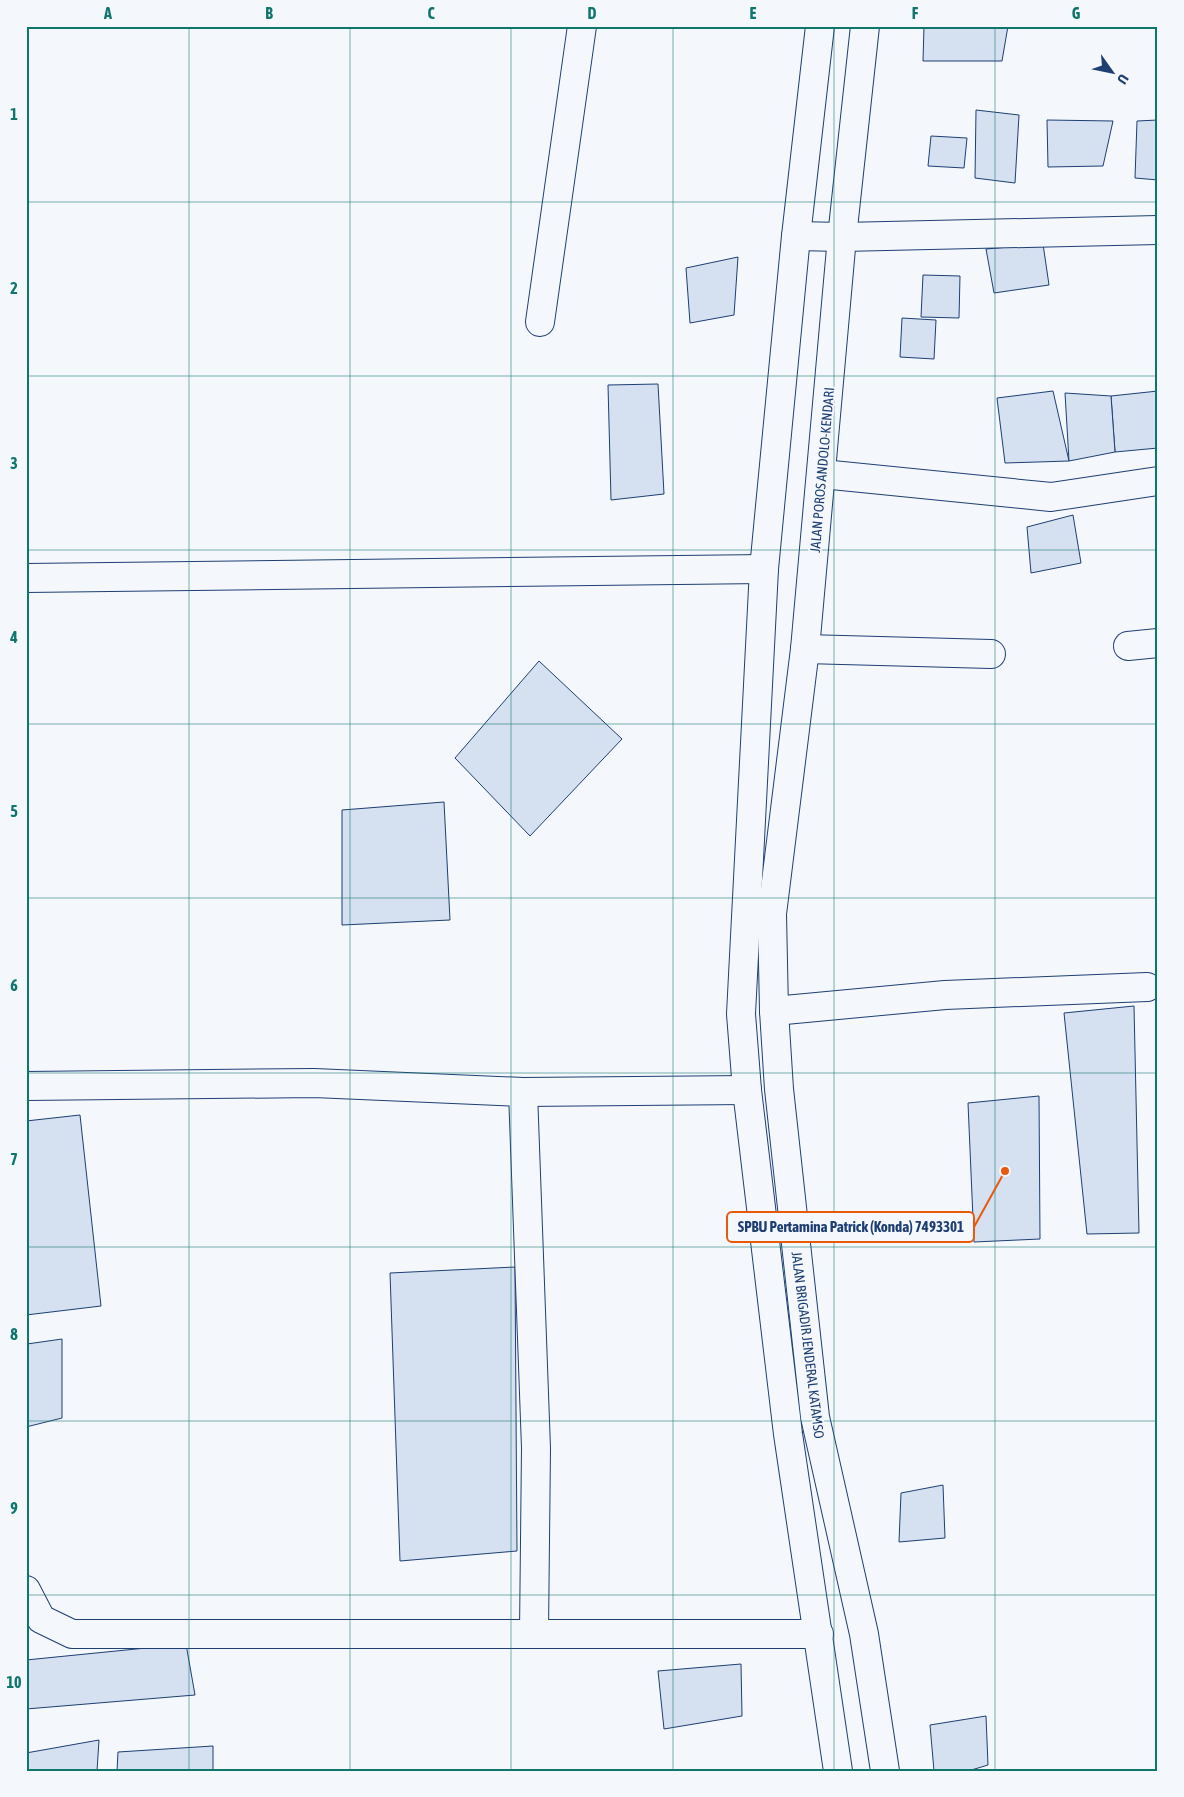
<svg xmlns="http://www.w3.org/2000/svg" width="1184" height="1797" viewBox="0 0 1184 1797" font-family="'Asap Condensed',sans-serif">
	<rect width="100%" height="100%" fill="#f4f7fb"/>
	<g fill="#d5e0f0" stroke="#1d3f73">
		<polygon points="924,26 1008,26 1002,61 923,61"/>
		<polygon points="976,110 1019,115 1015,183 975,178"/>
		<polygon points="1047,120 1113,121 1103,166 1048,167"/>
		<polygon points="1158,120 1158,180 1135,178 1137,121"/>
		<polygon points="931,136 967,138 964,168 928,166"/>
		<polygon points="1043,244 1049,285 994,293 986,249"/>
		<polygon points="738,257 734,315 690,323 686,268"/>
		<polygon points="923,275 960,276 959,318 921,317"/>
		<polygon points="902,318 936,320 934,359 900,357"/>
		<polygon points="658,384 664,494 611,500 608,385"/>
		<polygon points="1053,391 1069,461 1005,463 997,398"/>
		<polygon points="1158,391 1158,448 1115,452 1111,396"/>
		<polygon points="1065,393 1111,396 1115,452 1069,461"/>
		<polygon points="1073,515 1081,563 1031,573 1027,527"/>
		<polygon points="539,661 622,739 530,836 455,758"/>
		<polygon points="444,802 450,920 342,925 342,810"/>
		<polygon points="1134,1006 1139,1233 1087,1234 1064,1013"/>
		<polygon points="1039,1096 1040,1239 974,1242 968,1103"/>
		<polygon points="80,1115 101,1306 26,1315 26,1121"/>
		<polygon points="515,1267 517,1551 400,1561 390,1273"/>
		<polygon points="62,1339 62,1418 26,1427 27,1344"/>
		<polygon points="943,1485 945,1538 899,1542 901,1493"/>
		<polygon points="186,1644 195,1695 26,1709 26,1660"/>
		<polygon points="741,1664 742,1716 664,1729 658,1671"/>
		<polygon points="986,1716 988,1765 968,1771 934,1771 930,1725"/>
		<polygon points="99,1740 97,1771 26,1771 26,1753"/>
		<polygon points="213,1746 213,1771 117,1771 118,1752"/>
	</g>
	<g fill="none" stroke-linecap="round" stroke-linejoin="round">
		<defs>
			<g id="minor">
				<polyline points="842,237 1158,230"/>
				<polyline points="540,322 582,26"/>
				<polyline points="822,474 1051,497 1158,481"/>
				<polyline points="26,578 764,569"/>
				<polyline points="1128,646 1158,643"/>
				<polyline points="805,649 991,654"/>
				<polyline points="774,1011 945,995 1147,987"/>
				<polyline points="26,1086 314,1083 523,1092 747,1090"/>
				<polyline points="523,1092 536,1448 534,1633"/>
				<polyline points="26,1590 41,1619 72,1634 819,1634"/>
			</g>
			<g id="major">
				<polyline points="820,26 796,236 764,569 741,1014 747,1090 788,1434 838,1771"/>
				<polyline points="865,26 842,237 805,649 772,914 774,1011 779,1089 815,1417 864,1634 885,1771"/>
				<polyline points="796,236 842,237"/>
			</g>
		</defs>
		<use href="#minor" stroke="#1d3f73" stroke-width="30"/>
		<use href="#major" stroke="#1d3f73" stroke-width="30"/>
		<use href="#minor" stroke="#f4f7fb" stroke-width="28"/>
		<use href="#major" stroke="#f4f7fb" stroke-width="28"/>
	</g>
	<path fill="none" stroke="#0f766e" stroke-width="1" stroke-opacity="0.55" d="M189,26v1745M350,26v1745M511,26v1745M673,26v1745M834,26v1745M995,26v1745M26,202h1132M26,376h1132M26,550h1132M26,724h1132M26,898h1132M26,1073h1132M26,1247h1132M26,1421h1132M26,1595h1132"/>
	<g text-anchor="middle" stroke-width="4" stroke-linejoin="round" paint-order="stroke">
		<g font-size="14" fill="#1d3f73" stroke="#f4f7fb">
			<text transform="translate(822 470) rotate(-85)" y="5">JALAN POROS ANDOLO-KENDARI</text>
			<text transform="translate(808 1345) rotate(83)" y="5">JALAN BRIGADIR JENDERAL KATAMSO</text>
		</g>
	</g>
	<path fill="none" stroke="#e8590c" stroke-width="2" d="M1005 1171L974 1227"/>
	<circle fill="#e8590c" stroke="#f4f7fb" stroke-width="2" cx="1005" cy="1171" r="5"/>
	<rect fill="#f4f7fb" stroke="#e8590c" stroke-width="2" x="727" y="1212" width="247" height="30" rx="5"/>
	<g font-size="15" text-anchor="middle" font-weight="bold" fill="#1d3f73">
		<text x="851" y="1232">SPBU Pertamina Patrick (Konda) 7493301</text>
	</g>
	<rect width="1184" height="1797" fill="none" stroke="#f4f7fb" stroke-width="55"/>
	<g transform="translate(1112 72) rotate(123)" stroke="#f4f7fb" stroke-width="4" paint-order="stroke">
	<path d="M0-4L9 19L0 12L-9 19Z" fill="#1d3f73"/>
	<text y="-8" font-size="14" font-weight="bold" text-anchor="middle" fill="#1d3f73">U</text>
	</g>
	<rect x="28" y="28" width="1128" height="1742" fill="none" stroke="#0f766e" stroke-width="2"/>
	<g font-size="16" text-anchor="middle" font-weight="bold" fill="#0f766e">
		<text x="108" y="19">A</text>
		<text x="269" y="19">B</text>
		<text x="431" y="19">C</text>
		<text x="592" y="19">D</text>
		<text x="753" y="19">E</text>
		<text x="915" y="19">F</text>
		<text x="1076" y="19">G</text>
		<text x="14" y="120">1</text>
		<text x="14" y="294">2</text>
		<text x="14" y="469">3</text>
		<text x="14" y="643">4</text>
		<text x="14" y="817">5</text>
		<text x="14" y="991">6</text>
		<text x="14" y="1165">7</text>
		<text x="14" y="1340">8</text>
		<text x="14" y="1514">9</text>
		<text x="14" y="1688">10</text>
	</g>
</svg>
